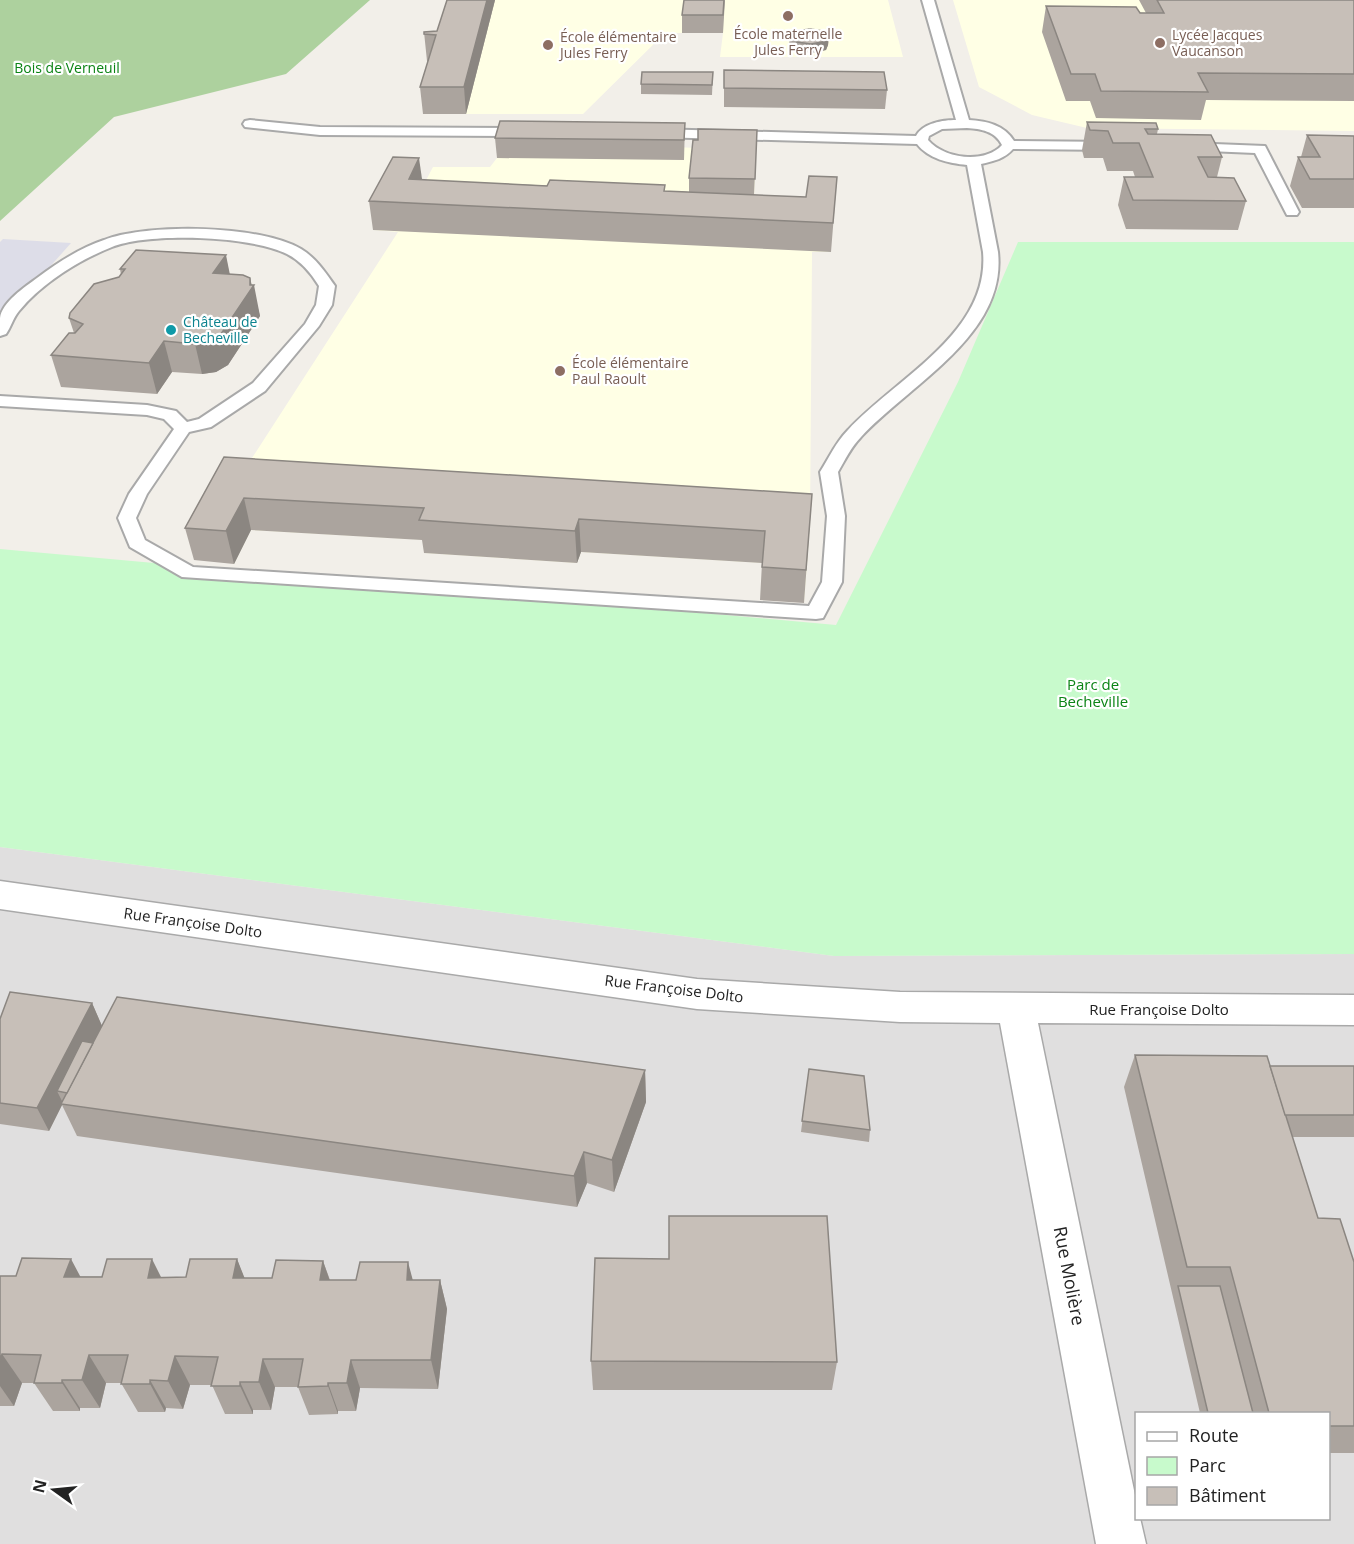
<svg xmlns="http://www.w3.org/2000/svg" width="1354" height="1544" viewBox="0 0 1354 1544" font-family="'Open Sans',sans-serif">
	<rect width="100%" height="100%" fill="#f2efe9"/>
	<path fill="#e0dfdf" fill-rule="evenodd" d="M0,847l834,109 520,-2v590h-1354zM1136,1414h192v104h-192z"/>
	<g fill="#ffffe5">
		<polygon points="457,0 888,0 903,57 720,57 723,33 665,33 583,114 423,114"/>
		<polygon points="953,0 1354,0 1354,131 1087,128 1032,115 979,87"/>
		<polygon points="502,141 756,150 754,199 831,252 812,252 810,526 804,603 763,563 581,552 577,563 424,553 428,540 251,530 234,564 232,489 398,232 373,230 396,185 423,186 433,167 490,167 497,158"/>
	</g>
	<polygon fill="#add19e" points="0,0 370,0 286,74 114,117 0,221"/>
	<polygon fill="#c8facc" points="1018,242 1354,242 1354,954 834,956 0,847 0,549 836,625 958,382"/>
	<polygon fill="#dddde8" points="3,239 71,243 14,307 0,331 0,242"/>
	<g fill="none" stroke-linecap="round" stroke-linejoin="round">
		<defs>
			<g id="service">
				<path d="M922,0h12l35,120c18,1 35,5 45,21l100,1 7,4 -7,4 -101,-1c-9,10 -19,12 -32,15l17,88c9,83 -88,132 -137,185 -10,10 -16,23 -23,35l7,44 -3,66 -19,36 -7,1 -634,-42 -52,-30 -12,-29 11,-24 45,-65 -10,-10 -17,-4 -147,-9v-10l147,9 29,6 11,11 12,-3 54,-36 52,-59 11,-19 3,-19c-8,-13 -18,-25 -32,-32 -35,-18 -138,-22 -175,-7 -33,13 -70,36 -93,64 -6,7 -8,16 -13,23l-6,2c0,-6 0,-13 0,-18 2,-16 25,-31 37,-40 20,-15 43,-30 67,-38 45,-17 156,-15 197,9 15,9 24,23 34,37l-3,19 -13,21 -54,65 -54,36 -22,5 -42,62 -11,24 9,22 48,27 616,39 13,-24 5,-66 -7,-44c9,-14 16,-30 28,-42 48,-52 142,-97 135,-178l-16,-87c-19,-2 -38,-6 -50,-21l-261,-7 -7,-4 7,-4 260,7c7,-13 27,-16 40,-16zM967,128c14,1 28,3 35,17 -17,19 -58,14 -74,-5l1,-4 13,-7z"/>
				<polygon points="250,120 320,127 527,128 534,132 527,136 320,135 245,127 243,124 245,121"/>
				<polygon points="1189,143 1265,146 1299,212 1297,215 1287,215 1255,153 1184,150 1182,147"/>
			</g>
			<polygon id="minor" points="0,881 697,979 900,992 1354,995 1354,1025 1038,1023 1136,1500 1136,1518 1140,1518 1146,1544 1096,1544 1000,1023 900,1022 697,1009 0,909"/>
		</defs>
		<use href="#service" stroke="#a9a9a9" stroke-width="4"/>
		<use href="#minor" stroke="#a9a9a9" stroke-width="3"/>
		<use href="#service" fill="#fff" fill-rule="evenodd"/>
		<use href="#minor" fill="#fff" fill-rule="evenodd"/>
	</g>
	<g fill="#aba49e">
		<polygon points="447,0 495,0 466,114 423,114 420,87 428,61 427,61 424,32 437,31"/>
		<polygon points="725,0 723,33 682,33 682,15"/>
		<polygon points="1139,0 1354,0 1354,101 1206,100 1201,120 1096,118 1090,101 1066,101 1042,32 1046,6 1146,13"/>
		<polygon points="790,35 829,35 828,45 826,50 811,53 797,51 789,45"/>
		<polygon points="724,70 887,90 885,109 724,107"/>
		<polygon points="713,72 712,95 641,94 641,84"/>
		<polygon points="1087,122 1158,129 1157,134 1222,157 1217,177 1246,201 1238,230 1126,229 1118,205 1124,177 1135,177 1133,171 1107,171 1103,158 1084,158 1082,150"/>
		<polygon points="685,123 684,160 497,158 495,138"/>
		<polygon points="757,130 754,195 806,197 837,177 831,252 373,230 369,201 422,180 689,192 689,178 698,140"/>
		<polygon points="1307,135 1354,136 1354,208 1302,208 1290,186 1298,157 1301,157"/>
		<polygon points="120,269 230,274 250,278 260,316 228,365 216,372 202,374 172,372 157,394 61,387 51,355 74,333 69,318 119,277 121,275"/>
		<polygon points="224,457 812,494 804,603 760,600 762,563 581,552 577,563 424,553 422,540 251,530 234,564 194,560 185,528"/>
		<polygon points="92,1003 102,1026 645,1070 646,1102 614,1192 587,1183 577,1207 77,1136 62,1105 49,1131 0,1124 0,1019"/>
		<polygon points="1135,1055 1270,1066 1354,1066 1354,1137 1292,1137 1318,1218 1354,1262 1354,1453 1329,1453 1329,1413 1200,1413 1124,1087"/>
		<polygon points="809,1069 870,1130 869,1142 801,1132"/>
		<polygon points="237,1259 244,1278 272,1278 323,1261 330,1280 440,1280 447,1309 438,1389 360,1388 356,1411 338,1411 338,1414 309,1415 298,1387 275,1387 271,1410 253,1410 253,1414 225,1414 212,1385 190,1385 183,1409 166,1408 165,1412 138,1412 121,1383 106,1383 100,1408 80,1408 80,1411 53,1411 34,1383 22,1383 14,1406 0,1406 0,1276 186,1277"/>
		<polygon points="591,1361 837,1362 832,1390 593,1390"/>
	</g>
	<g fill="#8b8681">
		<polygon points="487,0 495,0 466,114 464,87"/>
		<polygon points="829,35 828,45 826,50 811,53 811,44"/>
		<polygon points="419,158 423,186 409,179"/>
		<polygon points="226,255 232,285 213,273"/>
		<polygon points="250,278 252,288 254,285 260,316 228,365 216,372 202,374 195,344 250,285"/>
		<polygon points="164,341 172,372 157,394 149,363"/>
		<polygon points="244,498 251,530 234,564 226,531"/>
		<polygon points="579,519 581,552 577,563 575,531"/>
		<polygon points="92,1003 102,1026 68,1093 57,1091 63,1103 49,1131 37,1108"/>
		<polygon points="645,1070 646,1102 614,1192 612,1160"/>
		<polygon points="584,1152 587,1183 577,1207 574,1176"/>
		<polygon points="71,1259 87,1289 64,1277"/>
		<polygon points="152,1259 167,1289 148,1278"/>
		<polygon points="237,1259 249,1289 233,1278"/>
		<polygon points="323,1261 333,1290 320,1280"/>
		<polygon points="408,1262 416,1292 407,1280"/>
		<polygon points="440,1280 447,1309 438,1389 431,1360"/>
		<polygon points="2,1354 22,1383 14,1406 0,1386 0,1361"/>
		<polygon points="89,1355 106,1383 100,1408 82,1380"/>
		<polygon points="175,1356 190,1385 183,1409 168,1381"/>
		<polygon points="263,1359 275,1387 271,1410 259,1382"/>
		<polygon points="351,1360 360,1388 356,1411 347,1383"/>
		<polygon points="62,1380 80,1408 80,1411 62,1383"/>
		<polygon points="150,1380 166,1408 165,1412 150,1384"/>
		<polygon points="240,1382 253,1410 253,1414 240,1386"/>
		<polygon points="328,1383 338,1411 338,1414 328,1386"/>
	</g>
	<g fill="#c7bfb8" stroke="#8b8681" stroke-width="1.5">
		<polygon points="447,0 487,0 464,87 420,87 436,35 424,34 424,32 437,31"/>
		<polygon points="684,0 724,0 723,15 682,15"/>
		<polygon points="1157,0 1354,0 1354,74 1198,73 1208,92 1101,91 1095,74 1071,74 1046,6 1136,7 1140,13 1164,13"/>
		<polygon points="810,29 823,31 829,35 827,41 811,44 797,42 790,35 796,31"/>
		<polygon points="724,70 884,72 887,90 724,88"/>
		<polygon points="642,72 713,72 712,85 641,84"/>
		<polygon points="500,121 685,123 684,140 495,138"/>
		<polygon points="1087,122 1156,123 1158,129 1145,129 1148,134 1211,135 1222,157 1198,157 1208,177 1234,178 1246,201 1133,200 1124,177 1153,177 1139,143 1113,143 1108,131 1090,130"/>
		<polygon points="698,129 757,130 755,179 689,178 693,140 698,140"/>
		<polygon points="1307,135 1354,136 1354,179 1310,179 1298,157 1320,157"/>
		<polygon points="393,157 419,158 409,179 547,186 550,180 665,185 664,191 806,197 809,176 837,177 833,223 369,201"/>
		<polygon points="136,250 226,255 213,273 243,275 250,278 250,285 254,285 221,334 209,341 195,344 164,341 149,363 51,355 69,333 75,333 83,324 69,318 70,313 94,284 119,277 125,269 120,269"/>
		<polygon points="224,457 812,494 806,570 762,567 765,531 579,519 575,531 419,520 424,508 244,498 226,531 185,528"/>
		<polygon points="10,992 92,1003 37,1108 0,1103 0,1019"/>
		<polygon points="117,997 645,1070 612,1160 584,1152 574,1176 61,1104"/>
		<polygon points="82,1041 93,1043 67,1093 57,1091"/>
		<polygon points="1135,1055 1267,1056 1318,1218 1340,1219 1354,1262 1354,1426 1329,1426 1329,1413 1269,1413 1230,1267 1187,1267"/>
		<polygon points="1270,1066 1354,1066 1354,1115 1285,1115"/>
		<polygon points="809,1069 864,1076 870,1130 802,1121"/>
		<polygon points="669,1216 827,1216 837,1362 591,1361 595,1258 669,1259"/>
		<polygon points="22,1258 71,1259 64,1277 102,1277 107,1259 152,1259 148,1278 186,1277 190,1259 237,1259 233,1278 272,1278 276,1260 323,1261 320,1280 356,1280 360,1262 408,1262 407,1280 440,1280 431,1360 351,1360 347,1383 328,1383 328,1386 298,1387 303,1359 263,1359 259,1382 240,1382 240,1386 211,1386 218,1357 175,1356 168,1381 150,1380 150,1384 121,1384 128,1355 89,1355 82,1380 62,1380 62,1383 34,1383 41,1355 2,1354 0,1361 0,1276 16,1276"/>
		<polygon points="1178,1286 1220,1286 1253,1413 1208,1413"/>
	</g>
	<g fill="#8d6e63" stroke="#fff" stroke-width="2">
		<circle cx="788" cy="16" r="6"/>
		<circle cx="1160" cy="43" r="6"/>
		<circle cx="548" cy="45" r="6"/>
		<circle cx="560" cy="371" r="6"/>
	</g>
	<circle fill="#0f9aa8" stroke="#fff" stroke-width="2" cx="171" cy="330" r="6"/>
	<g text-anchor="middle" stroke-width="4.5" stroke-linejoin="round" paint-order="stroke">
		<g font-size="14" fill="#785e54" stroke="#fff" text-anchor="start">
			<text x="788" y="39" text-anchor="middle">École maternelle<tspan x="788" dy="16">Jules Ferry</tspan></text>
			<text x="1172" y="40">Lycée Jacques<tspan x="1172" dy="16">Vaucanson</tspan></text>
			<text x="560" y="42">École élémentaire<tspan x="560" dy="16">Jules Ferry</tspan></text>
			<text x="572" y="368">École élémentaire<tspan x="572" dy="16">Paul Raoult</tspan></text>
		</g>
		<g font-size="14" fill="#0c8416" stroke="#fff">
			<text x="67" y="73">Bois de Verneuil</text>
		</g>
		<g font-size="14" fill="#0d838f" stroke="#fff" text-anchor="start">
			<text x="183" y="327">Château de<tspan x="183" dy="16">Becheville</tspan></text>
		</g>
		<g font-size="15" fill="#0c8416" stroke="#fff">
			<text x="1093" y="690">Parc de<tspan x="1093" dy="17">Becheville</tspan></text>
		</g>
		<g font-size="15" fill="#222" stroke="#fff">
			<text transform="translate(193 923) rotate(8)" y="5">Rue Françoise Dolto</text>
			<text transform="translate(674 989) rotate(7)" y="5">Rue Françoise Dolto</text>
			<text x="1159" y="1015">Rue Françoise Dolto</text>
		</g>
		<g font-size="18" fill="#222" stroke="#fff">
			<text transform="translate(1069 1276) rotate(79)" y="6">Rue Molière</text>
		</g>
	</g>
	<rect x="1135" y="1412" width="195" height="108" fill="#ffffff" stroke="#a7a7a7" stroke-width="1.5"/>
	<rect x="1147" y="1432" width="30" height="9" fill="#ffffff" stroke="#a7a7a7" stroke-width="1.5"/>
	<text x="1189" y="1442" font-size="18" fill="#222222">Route</text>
	<rect x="1147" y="1457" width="30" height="18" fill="#c8facc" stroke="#a7a7a7" stroke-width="1.5"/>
	<text x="1189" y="1472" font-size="18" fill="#222222">Parc</text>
	<rect x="1147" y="1487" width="30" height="18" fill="#c7bfb8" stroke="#a7a7a7" stroke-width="1.5"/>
	<text x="1189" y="1502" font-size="18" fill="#222222">Bâtiment</text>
	<g transform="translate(54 1490) rotate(285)" stroke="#ffffff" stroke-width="4.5" paint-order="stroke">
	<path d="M0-4.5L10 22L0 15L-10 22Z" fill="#222222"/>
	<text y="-9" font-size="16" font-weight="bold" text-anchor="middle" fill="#222222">N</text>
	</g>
</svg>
